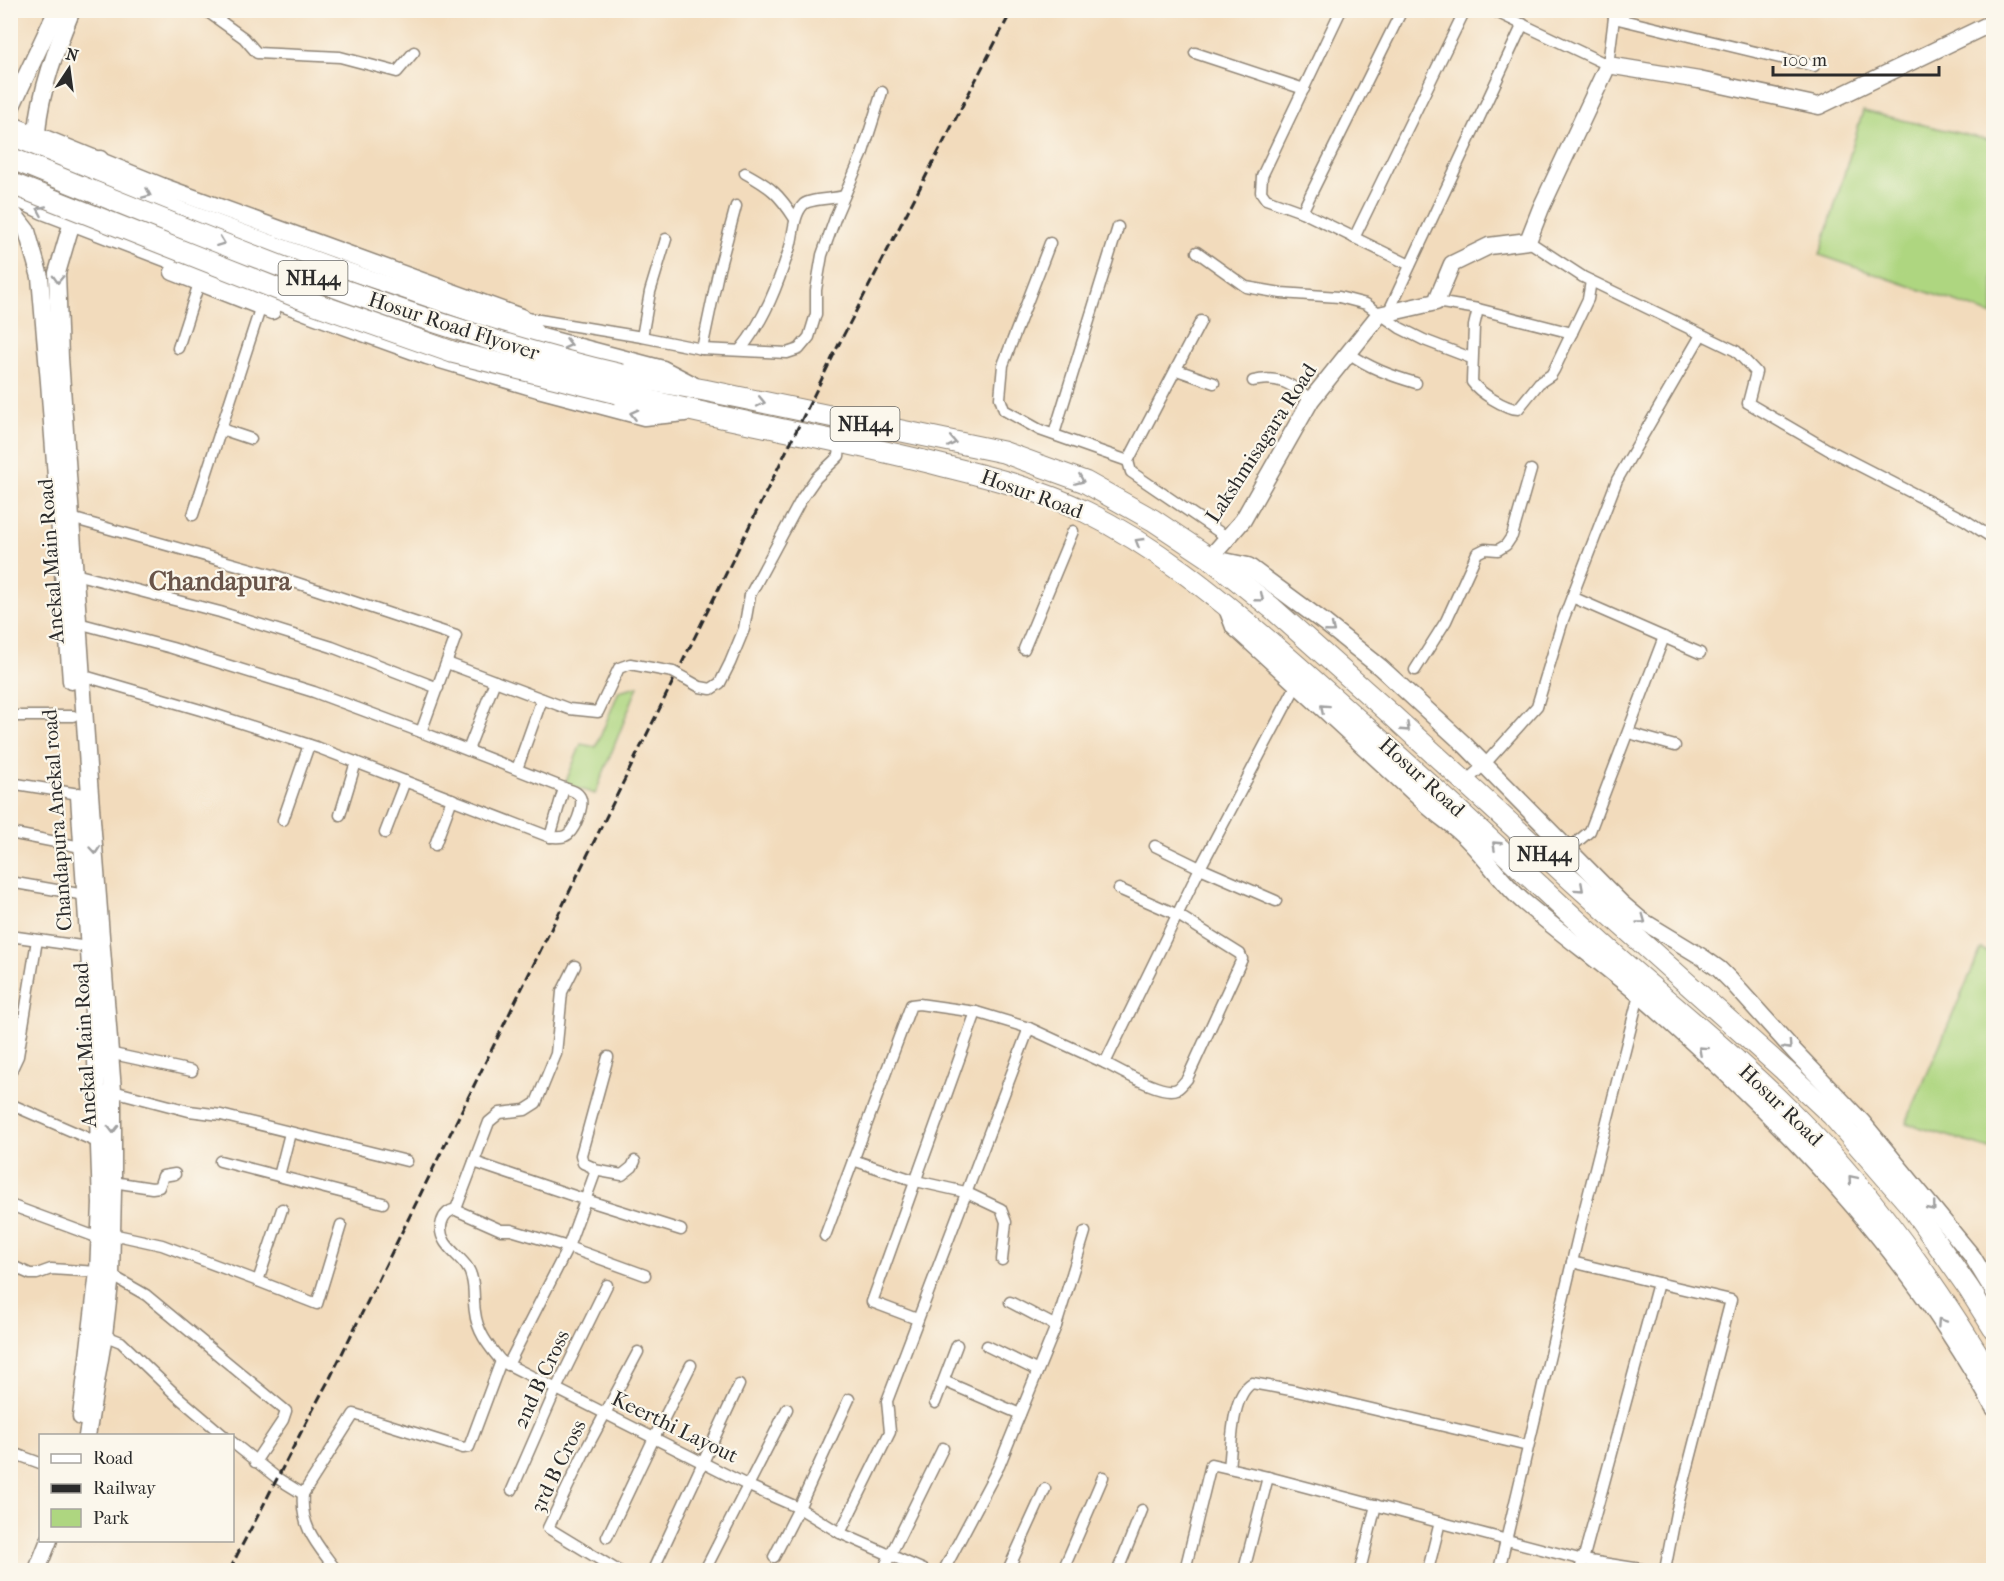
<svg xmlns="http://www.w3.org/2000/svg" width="2004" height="1581" viewBox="0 0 2004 1581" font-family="'IM FELL French Canon',serif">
	<rect width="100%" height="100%" fill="#fbf7ec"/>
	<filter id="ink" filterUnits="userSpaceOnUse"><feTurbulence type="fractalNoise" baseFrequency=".0167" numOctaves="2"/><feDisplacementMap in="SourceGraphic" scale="12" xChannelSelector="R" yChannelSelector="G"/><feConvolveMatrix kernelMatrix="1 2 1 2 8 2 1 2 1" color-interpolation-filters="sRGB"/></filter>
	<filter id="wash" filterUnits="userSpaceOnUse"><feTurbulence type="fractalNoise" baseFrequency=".008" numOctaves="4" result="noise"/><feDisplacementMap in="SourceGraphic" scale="24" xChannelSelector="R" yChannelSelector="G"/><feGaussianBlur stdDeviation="1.35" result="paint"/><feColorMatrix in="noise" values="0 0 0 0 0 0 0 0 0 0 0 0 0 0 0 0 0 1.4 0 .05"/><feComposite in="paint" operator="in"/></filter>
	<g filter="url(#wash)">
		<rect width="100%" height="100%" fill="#f2dbbc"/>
		<g fill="#aed680" stroke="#6c8056" stroke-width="1.5">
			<polygon points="1863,111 1993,141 1993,315 1820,255"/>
			<polygon points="638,686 595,794 565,784 581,744 596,747 619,691"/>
			<polygon points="1981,949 1993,954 1993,1150 1906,1123"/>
		</g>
	</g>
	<g filter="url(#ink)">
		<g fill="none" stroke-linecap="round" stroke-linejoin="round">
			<defs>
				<g id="street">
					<polyline points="205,10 244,38 257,53 340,57 397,72 414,52"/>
					<polyline points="1341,10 1262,176 1261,192 1266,199 1302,212 1410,265"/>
					<polyline points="1492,10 1608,65 1615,10"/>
					<polyline points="1614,18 1814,66"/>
					<polyline points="1195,53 1304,89"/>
					<path d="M745,173c26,14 34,21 50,46"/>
					<polyline points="1302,212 1402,10"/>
					<polyline points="1354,238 1465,10"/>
					<polyline points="1528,241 1583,277 1736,351 1756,372 1748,403 1827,449 1965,520 1994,539"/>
					<polyline points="1050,243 1003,365 1000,398 1004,410 1040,430 1128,461"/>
					<polyline points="1197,252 1246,287 1281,293 1339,297 1366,304 1400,328 1424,340 1471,358"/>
					<path d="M1436,302l42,7 -4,17 -2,56c7,10 33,27 46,27l21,-26 12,-8 3,-5 34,-71 3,-18"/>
					<polyline points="1478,309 1572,333"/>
					<polyline points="1388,313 1523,24"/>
					<polyline points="521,317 642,337 650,292 666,239"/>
					<polyline points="1201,321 1128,461 1131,472 1228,538"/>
					<polyline points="642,337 702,349 718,273 736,206"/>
					<polyline points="178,348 201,277"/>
					<polyline points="702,349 787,353 799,349 809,337 816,314 816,290 822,255 837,213 862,155 882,92"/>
					<path d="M740,350c25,-30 38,-66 50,-103 4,-14 3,-32 14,-43 6,-5 29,-5 40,-8"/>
					<path d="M1349,353c20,15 43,23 67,30"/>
					<polyline points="1177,370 1214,383"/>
					<path d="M1253,381c25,-6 39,3 58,19"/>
					<polyline points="221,429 251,439"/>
					<polyline points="1054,434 1118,227"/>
					<polyline points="193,515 261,306"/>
					<polyline points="66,519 71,518 273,575 456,636 421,732 564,788 550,837 319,748 204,711 81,675"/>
					<polyline points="75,574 220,612 332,647 438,688"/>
					<polyline points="1572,597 1700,653"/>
					<polyline points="78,623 172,648 314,692 421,732"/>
					<polyline points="1024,649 1073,531"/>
					<polyline points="447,663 569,709 598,712 619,668 630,664 673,672"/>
					<polyline points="1415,670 1446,621 1477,553 1485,549 1498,550 1506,545 1512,536 1531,470"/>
					<polyline points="684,678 700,687 711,689 720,683 730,663 744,629 750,595 802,498 816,478 839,456 841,441"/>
					<polyline points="10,716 73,716"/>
					<polyline points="1629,733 1675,746"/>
					<polyline points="468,750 495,681"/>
					<polyline points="517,769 542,699"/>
					<polyline points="1465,782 1484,765 1537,706 1563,620 1617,480 1701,335"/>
					<polyline points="10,783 79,794"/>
					<polyline points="340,815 356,762"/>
					<polyline points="283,820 309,745"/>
					<polyline points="10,833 81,847"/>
					<polyline points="385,833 405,781"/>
					<path d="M550,837c5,0 11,1 15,-1 9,-3 20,-31 15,-39 -3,-6 -10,-7 -16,-9"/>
					<polyline points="435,845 452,799"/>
					<polyline points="1155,846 1200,868 1276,901"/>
					<polyline points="1564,853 1590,831 1664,637"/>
					<polyline points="10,882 85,895"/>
					<polyline points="10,936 88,947"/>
					<polyline points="575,966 562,992 556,1054 536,1103 525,1110 500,1113 489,1122 456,1209 458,1211 501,1230 511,1230 568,1247 645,1275"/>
					<polyline points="104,1052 192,1071"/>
					<path d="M1105,1063c14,7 58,33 72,26 3,-1 7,-7 10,-10l55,-120 -2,-5 -62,-39 -59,-26"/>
					<polyline points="10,1073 18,1056 37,940"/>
					<polyline points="113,1091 189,1111 221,1115 407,1161"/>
					<polyline points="10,1104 99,1143"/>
					<polyline points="853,1160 916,1181 965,1192 1001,1209 1006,1222 1002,1260"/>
					<polyline points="220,1161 383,1203"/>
					<polyline points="474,1162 586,1200 681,1230"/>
					<polyline points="594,1170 622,1175 632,1167 635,1161"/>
					<polyline points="279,1176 290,1133"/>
					<polyline points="113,1182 152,1188 159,1187 163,1176 175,1174"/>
					<polyline points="10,1205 99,1238"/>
					<path d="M456,1209c-15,3 -19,20 -11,33 8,13 24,20 27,37 3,11 1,22 3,33 2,20 14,34 26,49"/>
					<polyline points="112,1234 162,1245 258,1281 282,1209"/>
					<polyline points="825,1236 911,1005 919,1004 976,1012 1029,1028"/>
					<polyline points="10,1265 30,1274 37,1274 51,1269 98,1272"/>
					<polyline points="111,1275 146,1295 286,1411 283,1420 255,1462"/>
					<polyline points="258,1281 317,1304 341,1225"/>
					<polyline points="1658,1283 1731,1300 1676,1513 1665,1570"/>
					<polyline points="1010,1302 1056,1326"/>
					<polyline points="917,1319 872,1302 976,1012"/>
					<polyline points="101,1334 121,1342 177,1396 224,1436"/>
					<polyline points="987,1346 1036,1370"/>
					<polyline points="508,1365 568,1247 595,1173 592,1167 583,1163 581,1155 608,1057"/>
					<polyline points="944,1381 1020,1414"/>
					<polyline points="935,1403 957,1345"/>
					<polyline points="232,1442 277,1478 303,1494 354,1414 463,1448 469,1447 501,1361 749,1486 799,1508 840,1533 924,1570"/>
					<polyline points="10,1452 40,1463"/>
					<path d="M1229,1468c3,-23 2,-72 23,-85l44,8 232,55"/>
					<polyline points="512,1490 556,1389 607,1285"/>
					<path d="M303,1494c-3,34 15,51 33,76"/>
					<polyline points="840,1533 890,1432 887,1401 1029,1028 1105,1063 1200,868 1297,684"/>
					<polyline points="607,1537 654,1438 691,1365"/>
					<polyline points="774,1557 799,1508 849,1399"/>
					<polyline points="617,1570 548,1528 583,1455 638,1352"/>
					<polyline points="653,1570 739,1385"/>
					<polyline points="705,1570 787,1409"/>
					<polyline points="883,1570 943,1448"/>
					<polyline points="944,1570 999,1466 1056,1326 1085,1232"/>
					<polyline points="1008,1570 1045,1489"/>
					<polyline points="1063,1570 1103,1477"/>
					<polyline points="1118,1570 1142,1510"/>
					<polyline points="1185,1570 1211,1464 1268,1477"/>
					<polyline points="1244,1570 1268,1477 1583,1560 1658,1283 1572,1262"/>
					<polyline points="1360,1570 1376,1505"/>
					<polyline points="1428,1570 1440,1522"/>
					<polyline points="1499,1570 1582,1220 1639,995"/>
					<polyline points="1580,1570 1583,1560 1647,1570"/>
				</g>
				<g id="secondary">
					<polyline points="1994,22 1819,106 1699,80 1608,65 1541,208 1528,241 1489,246 1452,264 1436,302 1379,315 1311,400 1243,520 1210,558 1248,566 1325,623 1380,667 1465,745 1621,903 1641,920 1702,957 1719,969 1731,981 1795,1052 1862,1122 1972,1256 1994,1292"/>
					<polyline points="10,110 57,10"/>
					<polyline points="10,124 164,187 521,317 537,334"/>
					<polyline points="10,139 34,150 105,176 181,210 330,265 538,336 663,369 692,384"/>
					<path d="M37,142c-1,-40 19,-94 35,-132"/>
					<polyline points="10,195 43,211 316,316 427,356 538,389 644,417 685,413"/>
					<polyline points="10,209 27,231 40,277 49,382 71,681"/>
					<polyline points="173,272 272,311"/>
					<path d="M1226,606l8,21c65,59 129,119 194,179 11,10 23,18 34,28 23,21 39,49 63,69 38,32 78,61 116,93 138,121 264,249 353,412"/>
					<polyline points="79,796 96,1060 101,1204 98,1272 81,1417"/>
					<polyline points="87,1436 104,1335 111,1275 113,1190 113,1091 89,781 60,358 57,273 69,232 93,171 100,159"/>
					<polyline points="37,1570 49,1540"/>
				</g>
				<g id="highway">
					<polyline points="622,375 704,390 1003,452 1085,482 1153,520 1210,558 1272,608 1394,717 1577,885 1784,1070 1832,1115 1910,1205 1969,1289 1994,1329"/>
					<path d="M618,393c108,28 218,45 326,73 49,12 97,24 142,46 69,34 128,82 186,132 53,46 105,93 157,140 64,57 124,116 188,173 66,58 135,113 195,177 71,73 130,160 182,247"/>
				</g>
			</defs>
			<use href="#street" stroke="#8e8374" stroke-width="13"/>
			<use href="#secondary" stroke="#8e8374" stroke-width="19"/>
			<use href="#highway" stroke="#8e8374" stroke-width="23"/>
			<use href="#street" stroke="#fff" stroke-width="10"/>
			<use href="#secondary" stroke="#fff" stroke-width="16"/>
			<use href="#highway" stroke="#fff" stroke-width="21"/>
			<path stroke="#2b2b2b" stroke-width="3" stroke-dasharray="9 4.5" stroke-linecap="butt" d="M230,1570c12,-27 27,-51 40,-78 20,-38 39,-76 60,-114l510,-1036 172,-332"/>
			<defs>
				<polyline id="street-bridge" points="673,672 684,678"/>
				<g id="highway-bridge">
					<path d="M10,158c201,81 401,168 612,217"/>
					<polyline points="10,183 313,303 452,352 618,393"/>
				</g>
			</defs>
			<use href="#street-bridge" stroke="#8e8374" stroke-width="13" stroke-linecap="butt"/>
			<use href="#highway-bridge" stroke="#8e8374" stroke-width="23" stroke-linecap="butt"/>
			<use href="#street-bridge" stroke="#fff" stroke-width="10"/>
			<use href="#highway-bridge" stroke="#fff" stroke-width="21"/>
		</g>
		<defs><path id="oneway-chevron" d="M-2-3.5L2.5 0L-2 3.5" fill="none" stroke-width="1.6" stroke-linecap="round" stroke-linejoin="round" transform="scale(1.5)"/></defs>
		<g stroke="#a0a0a0">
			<use href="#oneway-chevron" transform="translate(147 194) rotate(24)"/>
			<use href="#oneway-chevron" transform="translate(41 210) rotate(-156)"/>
			<use href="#oneway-chevron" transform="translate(221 242) rotate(21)"/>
			<use href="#oneway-chevron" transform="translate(58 279) rotate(92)"/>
			<use href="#oneway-chevron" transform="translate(568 344) rotate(15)"/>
			<use href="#oneway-chevron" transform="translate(761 402) rotate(12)"/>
			<use href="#oneway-chevron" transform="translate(634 414) rotate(-166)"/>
			<use href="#oneway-chevron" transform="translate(952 442) rotate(11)"/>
			<use href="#oneway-chevron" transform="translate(1080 480) rotate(23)"/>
			<use href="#oneway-chevron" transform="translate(1139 542) rotate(-149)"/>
			<use href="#oneway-chevron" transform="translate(1260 598) rotate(39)"/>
			<use href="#oneway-chevron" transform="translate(1331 629) rotate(39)"/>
			<use href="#oneway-chevron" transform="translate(1324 708) rotate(-138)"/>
			<use href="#oneway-chevron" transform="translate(1406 728) rotate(43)"/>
			<use href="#oneway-chevron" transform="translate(1496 845) rotate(-137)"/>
			<use href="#oneway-chevron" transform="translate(95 850) rotate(85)"/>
			<use href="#oneway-chevron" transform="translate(1580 888) rotate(42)"/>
			<use href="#oneway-chevron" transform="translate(1642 920) rotate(36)"/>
			<use href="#oneway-chevron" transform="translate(1788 1046) rotate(47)"/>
			<use href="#oneway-chevron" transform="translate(1702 1050) rotate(-138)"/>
			<use href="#oneway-chevron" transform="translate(113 1129) rotate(90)"/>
			<use href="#oneway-chevron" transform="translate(1852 1179) rotate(-130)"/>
			<use href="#oneway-chevron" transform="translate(1932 1207) rotate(51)"/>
			<use href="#oneway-chevron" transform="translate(1941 1322) rotate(-124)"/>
		</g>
	</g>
	<g text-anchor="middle" stroke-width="4.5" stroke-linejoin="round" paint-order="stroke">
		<g fill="#fbf7ec" stroke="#696865" stroke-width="1.5">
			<rect x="278.5" y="261" width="69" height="34" rx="4.5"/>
			<rect x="830.5" y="407" width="69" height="34" rx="4.5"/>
			<rect x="1509.5" y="837" width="69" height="34" rx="4.5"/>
		</g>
		<g font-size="20" font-weight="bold" fill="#2b2b2b">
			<text x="313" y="285">NH44</text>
			<text x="865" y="431">NH44</text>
			<text x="1544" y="861">NH44</text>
		</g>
		<g font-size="21" fill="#2b2b2b" stroke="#fbf7ec">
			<text transform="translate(454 326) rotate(18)" y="7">Hosur Road Flyover</text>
			<text transform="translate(1261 443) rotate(-57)" y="7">Lakshmisagara Road</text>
			<text transform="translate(1032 494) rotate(20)" y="7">Hosur Road</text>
			<text transform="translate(51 561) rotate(-94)" y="7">Anekal Main Road</text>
			<text transform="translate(1422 777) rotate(42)" y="7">Hosur Road</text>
			<text transform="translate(57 820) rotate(-94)" y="7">Chandapura Anekal road</text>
			<text transform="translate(85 1045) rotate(-93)" y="7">Anekal Main Road</text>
			<text transform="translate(1781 1105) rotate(44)" y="7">Hosur Road</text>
			<text transform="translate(541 1379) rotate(-65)" y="7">2nd B Cross</text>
			<text transform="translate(675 1427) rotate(26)" y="7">Keerthi Layout</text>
			<text transform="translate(558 1466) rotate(-64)" y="7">3rd B Cross</text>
		</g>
		<g font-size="27" font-weight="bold" fill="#695449" stroke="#fbf7ec">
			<text x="220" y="590">Chandapura</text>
		</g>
	</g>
	<rect width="2004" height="1581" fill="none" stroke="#fbf7ec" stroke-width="36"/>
	<rect x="39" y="1434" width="195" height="108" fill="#fbf7ec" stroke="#a8a59f" stroke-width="1.5"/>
	<rect x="51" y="1454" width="30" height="9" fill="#ffffff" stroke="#a8a59f" stroke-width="1.5"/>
	<text x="93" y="1464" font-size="18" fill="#2b2b2b">Road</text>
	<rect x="51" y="1484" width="30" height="9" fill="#2b2b2b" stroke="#a8a59f" stroke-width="1.5"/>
	<text x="93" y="1494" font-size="18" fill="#2b2b2b">Railway</text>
	<rect x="51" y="1509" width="30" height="18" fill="#aed680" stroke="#a8a59f" stroke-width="1.5"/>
	<text x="93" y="1524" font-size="18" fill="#2b2b2b">Park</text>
	<g transform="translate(69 69) rotate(13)" stroke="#fbf7ec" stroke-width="4.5" paint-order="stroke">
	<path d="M0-4.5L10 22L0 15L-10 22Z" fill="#2b2b2b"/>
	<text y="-9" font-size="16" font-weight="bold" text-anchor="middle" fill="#2b2b2b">N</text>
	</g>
	<path d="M1773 66v9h166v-9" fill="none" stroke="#2b2b2b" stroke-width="3"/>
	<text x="1782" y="66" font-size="18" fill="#2b2b2b" stroke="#fbf7ec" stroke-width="4.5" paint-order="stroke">100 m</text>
</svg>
